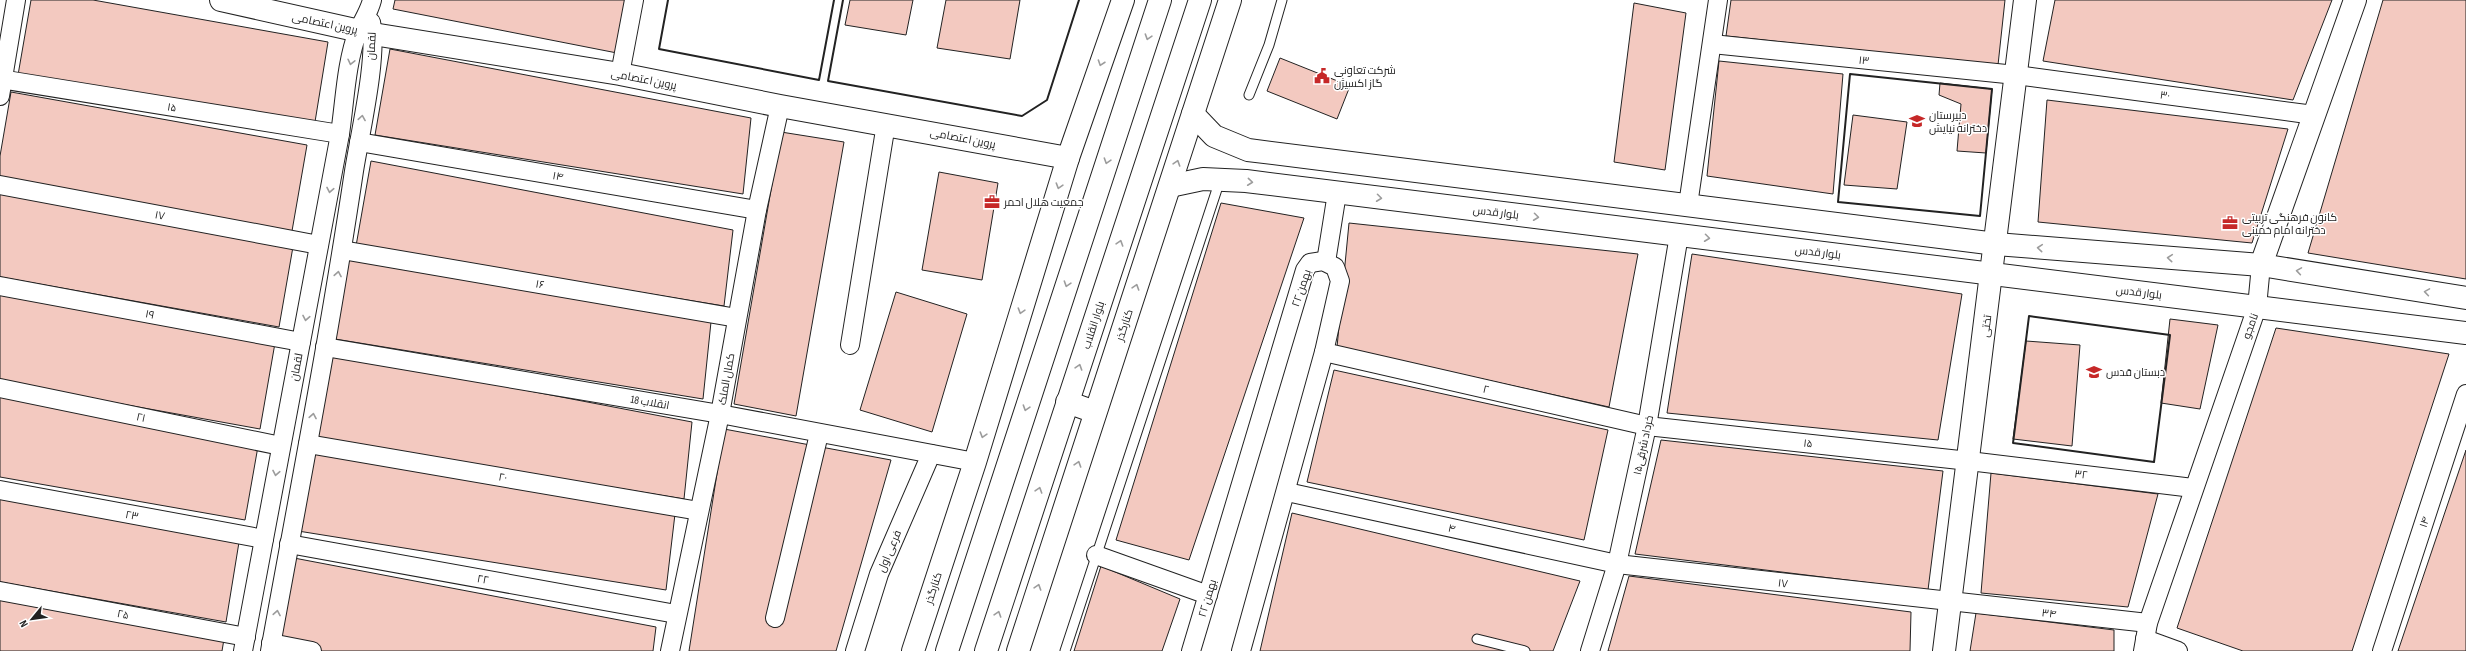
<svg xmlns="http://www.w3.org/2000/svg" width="2466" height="651" viewBox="0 0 2466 651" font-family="'Sofia Sans Condensed',Cairo,sans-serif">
	<rect width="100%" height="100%" fill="#fff"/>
	<g fill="#f3c9c0" stroke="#222">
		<polygon points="31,0 93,0 328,42 314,128 18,75"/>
		<polygon points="395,0 627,0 617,53 393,9"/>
		<polygon points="850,0 913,0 906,35 845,25"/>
		<polygon points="946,0 1020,0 1010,59 937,48"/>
		<polygon points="1731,0 2005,0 1998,65 1726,36"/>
		<polygon points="2055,0 2332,0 2293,100 2043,61"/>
		<polygon points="2383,0 2466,0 2466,279 2308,253"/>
		<polygon points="1634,3 1686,13 1665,170 1614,162"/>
		<polygon points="390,49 751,118 743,194 375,135"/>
		<polygon points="1280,58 1350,86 1337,119 1267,91"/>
		<polygon points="1719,61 1843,74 1833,194 1707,176"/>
		<polygon points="1940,83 1992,89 1986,153 1957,151 1961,104 1939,95"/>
		<polygon points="11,92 307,145 292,231 0,179 0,156"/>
		<polygon points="2047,100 2288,129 2252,243 2038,222"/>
		<polygon points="1853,115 1907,122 1897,189 1844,185"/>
		<polygon points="781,132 844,142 796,416 734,404"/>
		<polygon points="371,161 733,230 724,306 356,246"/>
		<polygon points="939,172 998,183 982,280 922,270"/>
		<polygon points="0,189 294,241 279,327 0,277"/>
		<polygon points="1221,203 1304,218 1189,560 1116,540"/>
		<polygon points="1349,223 1638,254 1609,407 1337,347"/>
		<polygon points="350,253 711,322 703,399 335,339"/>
		<polygon points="1692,254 1962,294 1938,440 1667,413"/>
		<polygon points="896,292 967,314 932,432 860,410"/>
		<polygon points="0,294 275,343 260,429 0,382"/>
		<polygon points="2170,319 2218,325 2200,409 2161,403"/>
		<polygon points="2276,328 2449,354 2352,651 2243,651 2177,628"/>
		<polygon points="2026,341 2080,345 2072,446 2013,439"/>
		<polygon points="331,353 692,422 684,499 316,439"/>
		<polygon points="1334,370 1608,430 1584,540 1307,482"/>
		<polygon points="0,388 260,435 245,520 0,477"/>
		<polygon points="724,429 891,460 836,651 689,651"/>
		<polygon points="1661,440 1943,471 1928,590 1635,554"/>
		<polygon points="313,445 675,514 666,590 298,531"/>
		<polygon points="2466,450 2466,651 2398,651"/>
		<polygon points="1991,473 2158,494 2128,607 1981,593"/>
		<polygon points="0,493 240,536 226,622 0,582"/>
		<polygon points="1292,513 1580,581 1553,651 1260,651"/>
		<polygon points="294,558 656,627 653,651 322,651 279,644"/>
		<polygon points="1101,566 1180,599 1162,651 1074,651"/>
		<polygon points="1629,576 1911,612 1910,651 1608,651"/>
		<polygon points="0,599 224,639 222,651 0,651"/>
		<polygon points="1976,613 2114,630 2114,651 1970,651"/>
	</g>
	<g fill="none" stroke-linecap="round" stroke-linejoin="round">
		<defs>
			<g id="lane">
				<polyline points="1249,95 1269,45 1282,0"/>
				<polyline points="1477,639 1525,651"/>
				<polyline points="1065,651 1220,180"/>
			</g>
			<g id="street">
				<polyline points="1712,44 2016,75 2314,115"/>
				<polyline points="620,74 634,0"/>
				<polyline points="0,79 340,134"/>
				<polyline points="0,96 16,0"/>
				<polyline points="359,142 757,210"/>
				<polyline points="0,185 319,245"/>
				<polyline points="1688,205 1718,0"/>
				<polyline points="342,250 737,318"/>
				<polyline points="1326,262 1337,193"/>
				<polyline points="0,286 301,342"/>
				<polyline points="850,345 886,124"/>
				<polyline points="325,347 720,414 975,462"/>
				<polyline points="1324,352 1647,426 1969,461 2193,488"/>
				<polyline points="0,388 281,446"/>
				<polyline points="308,444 699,511"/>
				<polyline points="0,490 264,539"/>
				<polyline points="1287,492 1617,564 2148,623"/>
				<polyline points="289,544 676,614"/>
				<polyline points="1096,555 1208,595"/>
				<polyline points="0,591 246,637"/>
				<polyline points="775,618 819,434"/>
				<polyline points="2145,639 2178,651"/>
				<polyline points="271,643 312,651"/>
				<path d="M243,651l97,-517c5,-34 6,-71 18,-103 5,-11 11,-19 14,-31"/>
				<path d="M270,651c29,-160 60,-319 84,-480 6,-38 24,-114 17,-149"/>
				<polyline points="670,651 720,414 757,210 780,106"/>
				<polyline points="855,651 879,574 931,454"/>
				<polyline points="1191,651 1305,270 1310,263 1323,261 1335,267 1340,281 1324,352 1241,651"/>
				<polyline points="1590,651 1617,564 1647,426 1679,235"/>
				<polyline points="2143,651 2148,623 2257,307 2261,265"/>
				<polyline points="2382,651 2466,394"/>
			</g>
			<g id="secondary">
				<polyline points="221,0 373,34 620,74 780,106 1068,158"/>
				<polyline points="1193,114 1214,136 1248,150 1996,244 2261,265 2466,298"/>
				<polyline points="1170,186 1203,179 1246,181 2466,333"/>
				<polyline points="2261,265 2355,0"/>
				<polyline points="913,651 975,462 1068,158 1123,0"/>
				<polyline points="1018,651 1230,0"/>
				<polyline points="1944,651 2025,0"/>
			</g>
			<g id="primary">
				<polyline points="1067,402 1095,412"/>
				<polyline points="947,651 1160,0"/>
				<polyline points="986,651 1200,0"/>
			</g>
		</defs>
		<use href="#lane" stroke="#222" stroke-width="11"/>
		<use href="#street" stroke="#222" stroke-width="20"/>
		<use href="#secondary" stroke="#222" stroke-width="24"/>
		<use href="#primary" stroke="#222" stroke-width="24"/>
		<use href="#lane" stroke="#fff" stroke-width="9"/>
		<use href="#street" stroke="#fff" stroke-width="18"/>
		<use href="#secondary" stroke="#fff" stroke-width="22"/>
		<use href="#primary" stroke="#fff" stroke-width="22"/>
		<g stroke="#222" stroke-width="2">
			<polyline points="668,0 659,49 819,80 834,0"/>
			<polyline points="843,0 828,81 1022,116 1047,100 1079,0"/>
			<polygon points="1850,74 1992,89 1980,216 1838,202"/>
			<polygon points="2029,316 2170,335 2154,462 2013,443"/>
		</g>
	</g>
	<defs><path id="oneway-chevron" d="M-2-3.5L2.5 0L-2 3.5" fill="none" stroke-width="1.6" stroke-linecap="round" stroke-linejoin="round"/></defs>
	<g stroke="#9c9c9c">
		<use href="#oneway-chevron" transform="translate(1148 37) rotate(108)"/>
		<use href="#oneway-chevron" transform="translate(351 62) rotate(103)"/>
		<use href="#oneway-chevron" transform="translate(1101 63) rotate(109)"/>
		<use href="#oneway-chevron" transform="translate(362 118) rotate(-81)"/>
		<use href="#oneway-chevron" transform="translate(1107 161) rotate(108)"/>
		<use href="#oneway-chevron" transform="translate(1177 163) rotate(-72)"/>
		<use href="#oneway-chevron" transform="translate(1250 182) rotate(6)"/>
		<use href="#oneway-chevron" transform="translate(1059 186) rotate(107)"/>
		<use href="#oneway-chevron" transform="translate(330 190) rotate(101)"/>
		<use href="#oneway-chevron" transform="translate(1379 198) rotate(7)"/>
		<use href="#oneway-chevron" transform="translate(1536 217) rotate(7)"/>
		<use href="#oneway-chevron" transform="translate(1707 238) rotate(7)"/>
		<use href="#oneway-chevron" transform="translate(1120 243) rotate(-72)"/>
		<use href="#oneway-chevron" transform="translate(2040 248) rotate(-175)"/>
		<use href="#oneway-chevron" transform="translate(2170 258) rotate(-175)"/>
		<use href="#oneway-chevron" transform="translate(2299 271) rotate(-171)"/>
		<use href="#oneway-chevron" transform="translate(338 274) rotate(-80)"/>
		<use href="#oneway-chevron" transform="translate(1067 284) rotate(108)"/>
		<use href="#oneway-chevron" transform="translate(1136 287) rotate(-72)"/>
		<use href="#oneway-chevron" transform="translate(2427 292) rotate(-171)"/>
		<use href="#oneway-chevron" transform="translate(1021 311) rotate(107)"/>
		<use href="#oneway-chevron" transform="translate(306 318) rotate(101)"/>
		<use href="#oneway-chevron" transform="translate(1079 367) rotate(-72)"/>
		<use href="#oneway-chevron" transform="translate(1026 408) rotate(108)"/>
		<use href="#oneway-chevron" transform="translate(313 416) rotate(-80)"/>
		<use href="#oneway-chevron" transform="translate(983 435) rotate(107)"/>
		<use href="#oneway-chevron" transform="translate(1078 464) rotate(-72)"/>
		<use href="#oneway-chevron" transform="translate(276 473) rotate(101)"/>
		<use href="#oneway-chevron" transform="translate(1039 490) rotate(-72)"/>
		<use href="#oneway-chevron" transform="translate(1038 587) rotate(-72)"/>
		<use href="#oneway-chevron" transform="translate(277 613) rotate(-80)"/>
		<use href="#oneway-chevron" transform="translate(998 614) rotate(-72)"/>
	</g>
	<defs>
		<symbol id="civic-bare" viewBox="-9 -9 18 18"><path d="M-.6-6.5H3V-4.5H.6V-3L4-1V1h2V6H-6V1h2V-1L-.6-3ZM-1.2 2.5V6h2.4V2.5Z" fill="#c62828" stroke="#fff" stroke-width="2.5" paint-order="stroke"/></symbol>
		<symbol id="school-bare" viewBox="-9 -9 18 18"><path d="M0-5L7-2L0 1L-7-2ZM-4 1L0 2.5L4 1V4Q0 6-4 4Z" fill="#c62828" stroke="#fff" stroke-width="2.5" paint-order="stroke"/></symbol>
		<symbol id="office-bare" viewBox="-9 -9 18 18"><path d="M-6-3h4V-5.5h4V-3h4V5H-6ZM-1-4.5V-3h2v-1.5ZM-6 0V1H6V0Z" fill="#c62828" stroke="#fff" stroke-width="2.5" paint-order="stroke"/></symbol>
	</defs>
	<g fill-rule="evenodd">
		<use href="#civic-bare" x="1311" y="65" width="22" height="22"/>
		<use href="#school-bare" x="1906" y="110" width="22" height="22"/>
		<use href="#office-bare" x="981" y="191" width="22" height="22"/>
		<use href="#office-bare" x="2219" y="212" width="22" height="22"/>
		<use href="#school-bare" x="2083" y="361" width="22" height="22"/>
	</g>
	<g text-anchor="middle" stroke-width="3" stroke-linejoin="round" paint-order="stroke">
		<g font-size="11" fill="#222" stroke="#fff">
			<text transform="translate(325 23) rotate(12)" y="4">پروین اعتصامی</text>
			<text transform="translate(371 46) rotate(-87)" y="4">لقمان</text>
			<text transform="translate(1864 60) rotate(6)" y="4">۱۳</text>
			<text transform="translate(644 79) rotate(11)" y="4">پروین اعتصامی</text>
			<text transform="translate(2165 95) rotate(8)" y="4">۳۰</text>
			<text transform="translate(172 107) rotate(9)" y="4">۱۵</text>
			<text transform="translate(963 138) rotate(11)" y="4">پروین اعتصامی</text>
			<text transform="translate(558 176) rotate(10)" y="4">۱۴</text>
			<text transform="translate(1496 212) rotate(7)" y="4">بلوار قدس</text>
			<text transform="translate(160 215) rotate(11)" y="4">۱۷</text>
			<text transform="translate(1818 252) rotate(7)" y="4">بلوار قدس</text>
			<text transform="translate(540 284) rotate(10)" y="4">۱۶</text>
			<text transform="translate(1301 288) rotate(-71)" y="4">۲۲ بهمن</text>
			<text transform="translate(2139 292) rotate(7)" y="4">بلوار قدس</text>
			<text transform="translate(150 314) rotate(11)" y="4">۱۹</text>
			<text transform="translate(1093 325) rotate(-72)" y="4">بلوار انقلاب</text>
			<text transform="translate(1124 325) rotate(-72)" y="4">کنارگذر</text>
			<text transform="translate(1986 326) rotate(-83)" y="4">تختی</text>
			<text transform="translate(2250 326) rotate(-70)" y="4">نامجو</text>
			<text transform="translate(296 367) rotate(-79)" y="4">لقمان</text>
			<text transform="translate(726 379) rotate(-80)" y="4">کمال الملک</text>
			<text transform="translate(1486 389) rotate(13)" y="4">۲</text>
			<text transform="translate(650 402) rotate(10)" y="4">انقلاب 18</text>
			<text transform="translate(141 417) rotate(12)" y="4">۲۱</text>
			<text transform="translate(1808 443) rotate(6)" y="4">۱۵</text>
			<text transform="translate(1643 445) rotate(-78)" y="4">۱۵خرداد شرقی</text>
			<text transform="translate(2081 474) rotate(7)" y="4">۳۲</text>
			<text transform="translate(503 477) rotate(10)" y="4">۲۰</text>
			<text transform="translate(132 515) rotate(11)" y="4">۲۳</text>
			<text transform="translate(2424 522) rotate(-72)" y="4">۱۴</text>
			<text transform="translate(1452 528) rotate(12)" y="4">۴</text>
			<text transform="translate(889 551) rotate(-67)" y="4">فرعی اول</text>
			<text transform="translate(483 579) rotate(10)" y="4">۲۲</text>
			<text transform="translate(1783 583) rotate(7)" y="4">۱۷</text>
			<text transform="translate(933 588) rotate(-72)" y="4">کنارگذر</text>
			<text transform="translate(1207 598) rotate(-73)" y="4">۲۲ بهمن</text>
			<text transform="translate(2049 613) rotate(6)" y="4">۳۴</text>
			<text transform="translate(123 614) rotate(11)" y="4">۲۵</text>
		</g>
		<g font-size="11" fill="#222" stroke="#fff" text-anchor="start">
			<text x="1334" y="74">شرکت تعاونی<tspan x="1334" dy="13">گاز اکسیژن</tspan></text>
			<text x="1929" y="119">دبیرستان<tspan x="1929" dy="13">دخترانه نیایش</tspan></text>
			<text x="1004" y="206">جمعیت هلال احمر</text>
			<text x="2242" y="221">کانون فرهنگی تربیتی<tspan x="2242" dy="13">دخترانه امام خمینی</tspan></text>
			<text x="2106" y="376">دبستان قدس</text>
		</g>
	</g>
	<g transform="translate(32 619) rotate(241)" stroke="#ffffff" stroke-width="3" paint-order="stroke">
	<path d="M0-3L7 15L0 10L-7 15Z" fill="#222222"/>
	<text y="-6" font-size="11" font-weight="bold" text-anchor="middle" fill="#222222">N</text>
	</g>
</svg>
